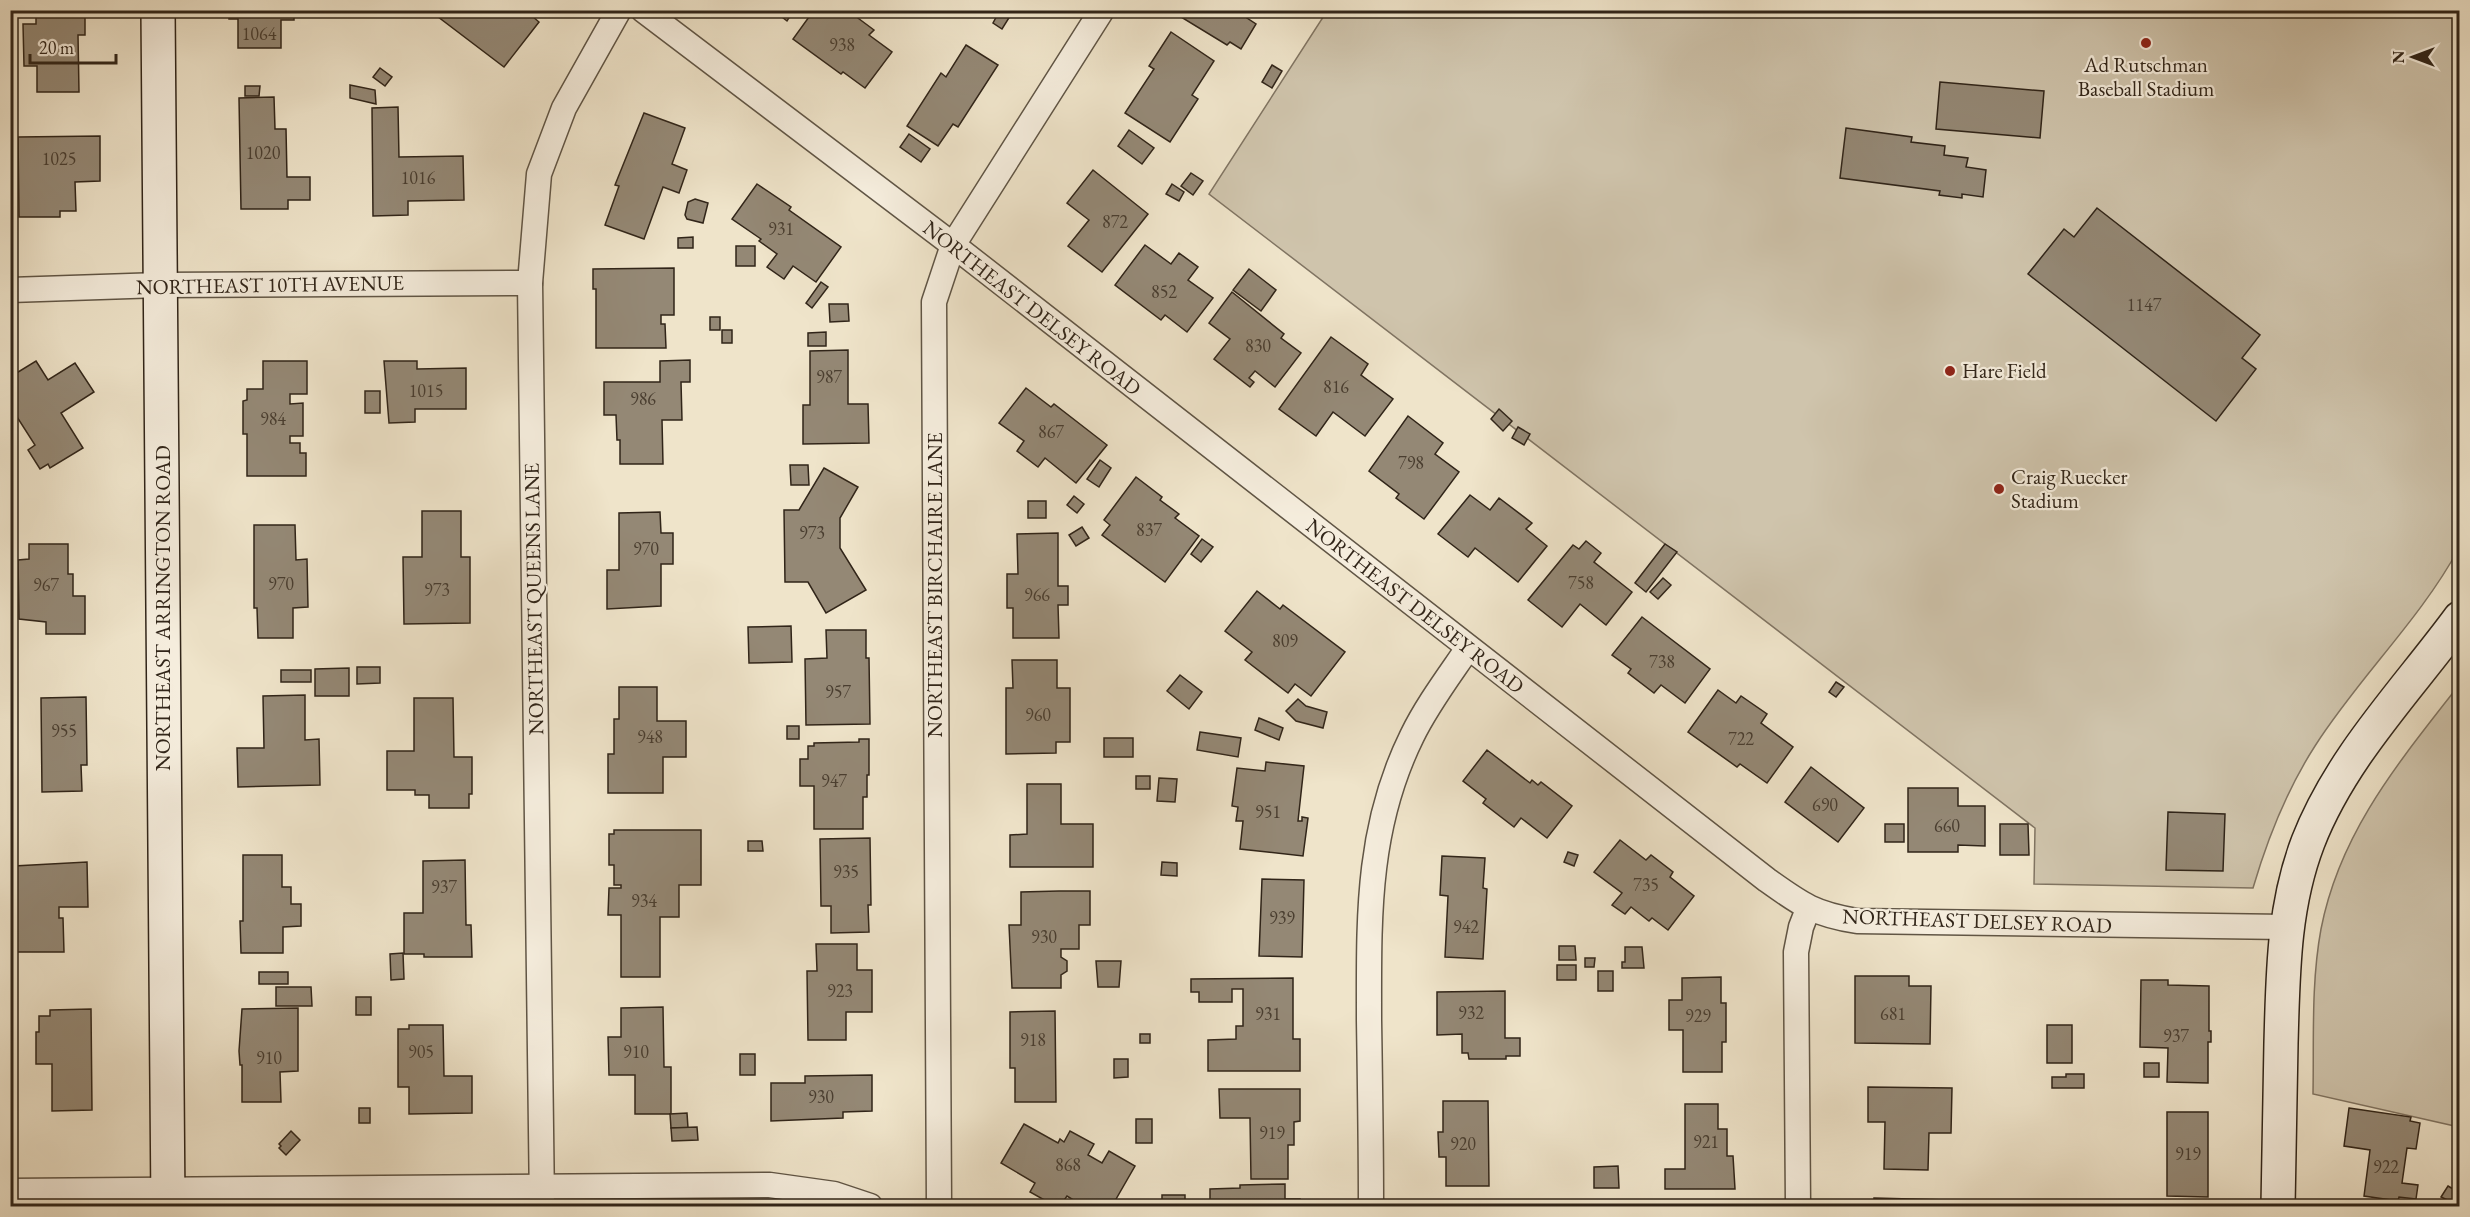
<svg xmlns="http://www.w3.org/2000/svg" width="2470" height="1217" viewBox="0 0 2470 1217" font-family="'EB Garamond',serif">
	<rect width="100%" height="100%" fill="#efe4ca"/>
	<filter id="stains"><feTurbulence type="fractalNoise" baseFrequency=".00333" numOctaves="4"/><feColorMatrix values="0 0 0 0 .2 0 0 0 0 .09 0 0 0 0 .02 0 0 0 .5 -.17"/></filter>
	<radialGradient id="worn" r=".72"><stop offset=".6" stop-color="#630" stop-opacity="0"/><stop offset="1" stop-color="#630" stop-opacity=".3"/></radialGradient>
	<g fill="#cfc4ac" stroke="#807462" stroke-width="1.5">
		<path d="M1327,11h1132v537c-39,72 -100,129 -144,198 -29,45 -47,91 -62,142l-219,-4 1,-56 -826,-634z"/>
		<path d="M2459,685v442l-146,-33c1,-54 -2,-111 8,-165 19,-98 79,-168 138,-244z"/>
	</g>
	<g fill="#948875" stroke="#312519" stroke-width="1.5">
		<polygon points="36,10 85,10 85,35 78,35 79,92 37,92 37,66 24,66 23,24 36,24"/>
		<polygon points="229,10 294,10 294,20 281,20 281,48 238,48 238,19 229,19"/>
		<polygon points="429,10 525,10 539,22 504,67"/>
		<polygon points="773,10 794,10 787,21"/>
		<polygon points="814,10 847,10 874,30 869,35 892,52 865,88 843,72 841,74 793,39"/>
		<polygon points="1000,10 1012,13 1002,29 993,23"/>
		<polygon points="1185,10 1252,10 1247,18 1256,24 1241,49 1230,42 1227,45 1181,17"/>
		<polygon points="1171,32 1214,61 1192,95 1198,99 1170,142 1125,113 1154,69 1149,66"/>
		<polygon points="966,45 998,65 958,127 953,124 938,146 907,126 941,73 946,77"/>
		<polygon points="1272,65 1282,71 1272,88 1262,82"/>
		<polygon points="380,68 392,77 385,86 373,77"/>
		<polygon points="1940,82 2044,91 2040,138 1936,129"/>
		<polygon points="350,85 375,90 376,104 350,98"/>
		<polygon points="245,86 260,86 259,96 245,96"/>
		<polygon points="274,97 275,129 286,129 287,177 310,177 310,200 288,200 288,209 241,209 239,98"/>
		<polygon points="398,107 399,157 463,156 464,200 408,201 408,215 373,216 372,108"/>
		<polygon points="644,113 685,128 672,164 687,170 679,193 663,187 644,239 605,225 619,186 615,185"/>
		<polygon points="1846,128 1912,137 1911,142 1945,146 1944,155 1968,158 1966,167 1986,170 1983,197 1962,194 1962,198 1939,195 1940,191 1840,178"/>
		<polygon points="1129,130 1154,148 1142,164 1118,146"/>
		<polygon points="909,134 930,149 921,162 900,147"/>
		<polygon points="100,136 100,181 75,182 76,211 60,211 60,217 19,217 18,137"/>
		<polygon points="1093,170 1148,214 1102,272 1068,246 1089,220 1067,203"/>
		<polygon points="1191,173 1203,181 1193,195 1181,186"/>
		<polygon points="757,184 791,207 789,210 841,247 816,282 793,266 784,279 767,267 777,254 759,241 761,239 732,219"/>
		<polygon points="1172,184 1184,192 1179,201 1166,194"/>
		<polygon points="695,199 708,203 703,223 687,219 685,215 688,202"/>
		<polygon points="2097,208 2260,335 2242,358 2256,369 2216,421 2028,274 2064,229 2074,237"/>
		<polygon points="693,237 693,248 678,248 678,238"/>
		<polygon points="1145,245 1171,264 1179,253 1198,267 1188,280 1213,298 1187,332 1165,315 1161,320 1115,285"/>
		<rect x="736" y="246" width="19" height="20"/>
		<polygon points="674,268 674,315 661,315 661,324 665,324 666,348 596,348 596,289 593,289 593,269"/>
		<polygon points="1249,269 1276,290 1261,311 1233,290"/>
		<polygon points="821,282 828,287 812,308 806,303"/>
		<polygon points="1232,292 1284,334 1281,338 1301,353 1275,387 1255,371 1249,378 1254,382 1250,387 1214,359 1230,339 1209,323"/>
		<polygon points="829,304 848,304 849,321 830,322"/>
		<rect x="710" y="317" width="10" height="13"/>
		<rect x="722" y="330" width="10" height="13"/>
		<polygon points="826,332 826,346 808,346 808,333"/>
		<polygon points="1331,337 1368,364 1361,375 1393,399 1365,436 1333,412 1316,436 1279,409"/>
		<polygon points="848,350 848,404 868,404 869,443 803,444 803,405 810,405 810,351"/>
		<polygon points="690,360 690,382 681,382 682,420 662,420 663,464 620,464 620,440 617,440 616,415 604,415 604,382 660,382 660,361"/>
		<polygon points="36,361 48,380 75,363 94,392 61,413 83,448 50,468 48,464 40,469 28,450 35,445 10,406 10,377"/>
		<polygon points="263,361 307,361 307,394 290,394 290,404 303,403 303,436 290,436 290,443 300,443 300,453 306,453 306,476 247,476 247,434 243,434 243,401 247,400 247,389 263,389"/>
		<polygon points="384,361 417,361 417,369 466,368 466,409 415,409 415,422 389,423"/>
		<polygon points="1026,388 1051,407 1054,404 1107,445 1076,483 1045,458 1038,467 1017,451 1024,441 999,423"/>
		<rect x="365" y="391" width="15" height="22"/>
		<polygon points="1499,409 1512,421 1503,431 1491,419"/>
		<polygon points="1408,416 1443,443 1435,454 1459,472 1424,519 1396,498 1399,494 1369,471"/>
		<polygon points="1518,427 1530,434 1524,445 1512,438"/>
		<polygon points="1100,460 1111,468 1099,487 1087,479"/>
		<polygon points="790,465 808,465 809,485 791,485"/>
		<polygon points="824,468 858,487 840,518 840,548 866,590 826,613 808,582 785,582 784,510 799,510"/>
		<polygon points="1136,477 1162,497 1160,500 1179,514 1175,518 1199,536 1165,582 1102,535 1110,525 1104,520"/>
		<polygon points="1470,495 1490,510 1499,498 1532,523 1526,529 1547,546 1518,582 1475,548 1468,557 1438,534"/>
		<polygon points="1074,496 1084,504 1077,513 1067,505"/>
		<rect x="1028" y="501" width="18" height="17"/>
		<polygon points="422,511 461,511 461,557 470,557 470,623 404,624 403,557 422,557"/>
		<polygon points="660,512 661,533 673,533 673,564 661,564 661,606 607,609 607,570 619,570 619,513"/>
		<polygon points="254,525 295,525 296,560 307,559 308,607 293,608 293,638 258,638 257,608 254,608"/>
		<polygon points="1082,527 1089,538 1076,546 1069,535"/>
		<polygon points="1058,533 1058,586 1068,586 1068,605 1058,605 1059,638 1013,638 1013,608 1007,608 1007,574 1018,574 1017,534"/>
		<polygon points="1202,539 1213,547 1201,562 1191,554"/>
		<polygon points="1586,541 1601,553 1594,562 1632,592 1606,625 1580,604 1562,627 1528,600 1573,545 1579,549"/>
		<polygon points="29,544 68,544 68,574 73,574 73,596 85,596 85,634 46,634 46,622 19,619 18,560 29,559"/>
		<polygon points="1665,544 1677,552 1646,592 1635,583"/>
		<polygon points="1663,578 1671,585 1658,599 1650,592"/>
		<polygon points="1257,591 1280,609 1283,605 1345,652 1311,696 1295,684 1288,693 1245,660 1252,652 1225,631"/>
		<polygon points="1642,617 1710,669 1685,703 1661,685 1654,693 1628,673 1631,669 1612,655"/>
		<polygon points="791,626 792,662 749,663 748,627"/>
		<polygon points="826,630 866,630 866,658 869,658 870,724 806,725 805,659 827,658"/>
		<polygon points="1012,660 1057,660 1057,688 1070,688 1070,742 1056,742 1056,753 1006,754 1006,688 1013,688"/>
		<polygon points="357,667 380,667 380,683 357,684"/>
		<polygon points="349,668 349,696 315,696 315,669"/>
		<rect x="281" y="670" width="30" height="12"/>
		<polygon points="1180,675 1202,692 1189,709 1167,691"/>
		<polygon points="1836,682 1844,687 1836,697 1829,692"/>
		<polygon points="619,687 657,687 657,721 686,721 686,757 663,757 663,793 608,793 608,754 614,754 614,719 619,719"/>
		<polygon points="1718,690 1736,703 1741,696 1767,714 1761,723 1793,747 1767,783 1740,764 1737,767 1688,732"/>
		<polygon points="305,695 305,740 319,739 320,785 238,787 237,748 264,748 263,696"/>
		<polygon points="86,697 87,765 81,765 82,791 42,792 41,698"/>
		<polygon points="414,698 453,698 454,757 472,757 472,794 469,794 469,808 429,808 429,795 415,795 415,790 387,790 387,751 414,751"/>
		<polygon points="1298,699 1306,706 1327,712 1323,728 1296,721 1286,711"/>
		<polygon points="1259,718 1283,728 1279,740 1255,730"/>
		<rect x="787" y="726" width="12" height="13"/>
		<polygon points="1200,732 1241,738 1238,757 1197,750"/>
		<rect x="1104" y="738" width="29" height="19"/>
		<polygon points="859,739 869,739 869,775 867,775 867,797 863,797 863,829 814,829 814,786 800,786 800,759 808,759 808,746 814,746 814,743 859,742"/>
		<polygon points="1487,750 1530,783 1532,780 1538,785 1541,782 1572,806 1547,838 1521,818 1514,827 1483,803 1486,799 1463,781"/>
		<polygon points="1266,762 1304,766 1298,821 1302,821 1302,817 1308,818 1303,856 1240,849 1243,821 1236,821 1238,807 1232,806 1237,768 1265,771"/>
		<polygon points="1811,767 1864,808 1838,842 1785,802"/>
		<rect x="1136" y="776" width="14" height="13"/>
		<polygon points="1159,778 1177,779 1175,802 1157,801"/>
		<polygon points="1027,784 1061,784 1061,824 1093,824 1093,867 1010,867 1010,835 1027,834"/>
		<polygon points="1908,788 1958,788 1958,806 1985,806 1985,846 1958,845 1958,852 1908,852"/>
		<polygon points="2168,812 2225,814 2223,871 2166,870"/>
		<rect x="1885" y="824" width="19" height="18"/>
		<polygon points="2000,824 2028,824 2029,855 2000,855"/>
		<polygon points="614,830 701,830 701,885 679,885 679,917 660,917 660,977 621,977 621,915 608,915 609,888 621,888 621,885 614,885 614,865 609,865 609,834 614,834"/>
		<polygon points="870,838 871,905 868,905 869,932 831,933 831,906 821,906 820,839"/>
		<polygon points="1620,840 1646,860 1651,855 1673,872 1670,877 1694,896 1668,930 1652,918 1649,921 1631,907 1625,914 1612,905 1622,893 1594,872"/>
		<polygon points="748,841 762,841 763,851 748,851"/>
		<polygon points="1568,852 1578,855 1574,866 1564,862"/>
		<polygon points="243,855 282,855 282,887 291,887 291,904 301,904 301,926 283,927 283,953 241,953 240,921 243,921"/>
		<polygon points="1442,856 1485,858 1483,888 1487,889 1483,959 1445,957 1448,896 1440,895"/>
		<polygon points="465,860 466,925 471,925 472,957 424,957 424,954 404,954 404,913 423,913 423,861"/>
		<polygon points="87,862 88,907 59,907 59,918 63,918 64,952 16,952 15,920 10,920 10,894 14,894 14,866"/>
		<polygon points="1162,862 1177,863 1177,876 1161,875"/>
		<polygon points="1262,879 1304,880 1302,957 1259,956"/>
		<polygon points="1059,891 1090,891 1090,925 1079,925 1079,949 1061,949 1061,957 1067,961 1067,971 1061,975 1061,988 1012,988 1009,925 1021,925 1021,892"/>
		<polygon points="816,944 857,944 857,970 872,970 872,1012 846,1012 846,1040 808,1040 807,971 817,971"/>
		<polygon points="1559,946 1575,946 1576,960 1559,960"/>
		<polygon points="1625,947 1642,947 1644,968 1622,968 1622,962 1625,962"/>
		<polygon points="403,953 404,979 391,980 390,954"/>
		<polygon points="1585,958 1595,958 1594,967 1585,967"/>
		<polygon points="1096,961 1121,961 1119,987 1098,987"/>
		<rect x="1557" y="965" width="19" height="15"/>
		<rect x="1598" y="971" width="15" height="20"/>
		<rect x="259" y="972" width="29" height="12"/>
		<polygon points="1855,976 1909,976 1909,986 1931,986 1930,1044 1855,1043"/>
		<polygon points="1721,977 1721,1003 1726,1003 1726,1042 1722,1042 1722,1072 1683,1072 1683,1030 1669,1030 1669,1000 1682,1000 1682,978"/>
		<polygon points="1293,978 1293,1039 1300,1039 1300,1071 1208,1071 1208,1040 1236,1039 1236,1026 1243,1026 1243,989 1232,989 1232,1002 1199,1002 1199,992 1191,992 1191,979"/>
		<polygon points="2141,980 2168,980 2168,985 2209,986 2209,1031 2211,1031 2211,1042 2208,1042 2208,1083 2167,1082 2168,1048 2140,1047"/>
		<polygon points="276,987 311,987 312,1006 276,1006"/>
		<polygon points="1505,991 1505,1038 1520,1038 1520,1056 1506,1056 1506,1059 1469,1059 1468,1053 1462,1053 1462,1034 1437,1035 1437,992"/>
		<rect x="356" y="997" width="15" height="18"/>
		<polygon points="663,1007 664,1067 671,1067 671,1114 635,1114 635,1075 609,1075 608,1037 621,1037 621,1008"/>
		<polygon points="298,1008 298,1071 280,1072 281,1102 242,1102 242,1065 240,1065 239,1051 242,1009"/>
		<polygon points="91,1009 92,1110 52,1111 52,1064 36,1064 36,1032 39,1032 39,1016 50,1016 50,1010"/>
		<polygon points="1055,1011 1056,1102 1015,1102 1015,1068 1010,1068 1010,1012"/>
		<polygon points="409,1025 443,1025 444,1076 472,1076 472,1113 409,1114 409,1087 398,1087 398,1029 409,1029"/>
		<rect x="2047" y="1025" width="25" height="38"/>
		<rect x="1140" y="1034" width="10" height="9"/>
		<rect x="740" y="1054" width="15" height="21"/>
		<polygon points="1114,1059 1128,1059 1128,1077 1114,1078"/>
		<rect x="2144" y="1063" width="15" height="14"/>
		<polygon points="2066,1074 2084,1074 2084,1088 2052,1088 2052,1077 2066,1077"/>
		<polygon points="872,1075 872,1111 843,1112 843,1118 771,1121 771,1083 805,1083 805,1076"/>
		<polygon points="1868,1087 1952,1088 1951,1133 1929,1133 1928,1170 1884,1169 1885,1122 1868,1122"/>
		<polygon points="1219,1089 1300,1089 1300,1121 1294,1122 1294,1145 1288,1145 1288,1179 1251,1179 1250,1118 1220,1118"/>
		<polygon points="1443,1101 1488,1101 1489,1186 1446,1186 1446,1157 1439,1157 1438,1132 1443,1132"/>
		<polygon points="1685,1104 1718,1104 1718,1129 1727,1129 1727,1156 1733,1156 1735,1189 1665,1189 1665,1169 1685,1169"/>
		<rect x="359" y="1108" width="11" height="15"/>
		<polygon points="2349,1108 2411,1117 2410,1121 2420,1123 2416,1149 2407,1148 2402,1183 2418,1185 2416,1199 2399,1197 2398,1201 2364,1196 2370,1150 2344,1146"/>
		<polygon points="2167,1112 2208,1112 2208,1197 2167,1196"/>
		<polygon points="687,1113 688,1128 671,1128 670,1114"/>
		<rect x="1136" y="1119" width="16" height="24"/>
		<polygon points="1024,1124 1058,1143 1060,1139 1064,1142 1070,1131 1094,1144 1088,1155 1102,1163 1109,1151 1135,1166 1112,1206 1078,1206 1080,1204 1067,1196 1060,1206 1055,1206 1030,1192 1035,1183 1001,1163"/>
		<polygon points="697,1127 698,1140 672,1141 671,1128"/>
		<polygon points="291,1131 300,1140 286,1155 279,1148 281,1146 279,1144"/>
		<polygon points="1618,1166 1619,1188 1594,1188 1594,1167"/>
		<polygon points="1285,1184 1285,1199 1300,1199 1300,1206 1210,1205 1210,1189 1240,1188 1240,1185"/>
		<polygon points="2448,1186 2460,1193 2460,1206 2441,1197"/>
		<rect x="1162" y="1195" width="23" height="11"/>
		<polygon points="1874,1198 1948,1200 1948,1206 1874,1206"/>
	</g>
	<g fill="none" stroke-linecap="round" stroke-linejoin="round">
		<defs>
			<g id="street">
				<path d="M643,10l310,235 814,635c35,25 47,34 90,41l429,6"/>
				<polyline points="10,290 160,285 530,283"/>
				<polyline points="10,1191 770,1185 834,1194 870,1206"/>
				<polyline points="542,1206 530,283 539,174 564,108 619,10"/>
				<polyline points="939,1206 934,302 953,245 1102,10"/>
				<path d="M1371,1206c0,-62 -1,-124 -2,-186 0,-100 -3,-191 43,-284 15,-31 37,-60 56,-88"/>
				<polyline points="1798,1206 1796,952 1801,927 1808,909"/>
			</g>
			<g id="secondary">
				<polyline points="158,10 168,1206"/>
				<path d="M2278,1206c1,-54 2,-108 3,-163 2,-68 2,-136 27,-201 33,-85 99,-152 152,-224"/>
			</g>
		</defs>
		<use href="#street" stroke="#605545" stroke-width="27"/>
		<use href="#secondary" stroke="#312519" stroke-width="36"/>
		<use href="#street" stroke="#f5eddd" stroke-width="24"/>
		<use href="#secondary" stroke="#f5eddd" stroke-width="33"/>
	</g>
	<g fill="#8f2418" stroke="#f5eddd" stroke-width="2">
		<circle cx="2146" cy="43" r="6"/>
		<circle cx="1950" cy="371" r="6"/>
		<circle cx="1999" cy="489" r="6"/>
	</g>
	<g text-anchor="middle" stroke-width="4.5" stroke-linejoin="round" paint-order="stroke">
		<g font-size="18" fill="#4a3e30">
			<text x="259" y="40">1064</text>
			<text x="842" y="51">938</text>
			<text x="263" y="159">1020</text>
			<text x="59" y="165">1025</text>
			<text x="418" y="184">1016</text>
			<text x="1115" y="228">872</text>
			<text x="781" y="235">931</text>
			<text x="1164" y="298">852</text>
			<text x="2144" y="311">1147</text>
			<text x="1258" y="352">830</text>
			<text x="829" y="383">987</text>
			<text x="1336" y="393">816</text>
			<text x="426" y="397">1015</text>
			<text x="643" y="405">986</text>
			<text x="273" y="425">984</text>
			<text x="1051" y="438">867</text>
			<text x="1411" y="469">798</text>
			<text x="1149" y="536">837</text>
			<text x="812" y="539">973</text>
			<text x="646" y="555">970</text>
			<text x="1581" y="589">758</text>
			<text x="281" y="590">970</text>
			<text x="46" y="591">967</text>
			<text x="437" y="596">973</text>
			<text x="1037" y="601">966</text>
			<text x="1285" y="647">809</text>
			<text x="1662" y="668">738</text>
			<text x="838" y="698">957</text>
			<text x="1038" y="721">960</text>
			<text x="64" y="737">955</text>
			<text x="650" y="743">948</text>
			<text x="1741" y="745">722</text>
			<text x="834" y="787">947</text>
			<text x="1825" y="811">690</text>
			<text x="1268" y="818">951</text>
			<text x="1947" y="832">660</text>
			<text x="846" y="878">935</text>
			<text x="1646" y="891">735</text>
			<text x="444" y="893">937</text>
			<text x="644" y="907">934</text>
			<text x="1282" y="924">939</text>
			<text x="1466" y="933">942</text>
			<text x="1044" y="943">930</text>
			<text x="840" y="997">923</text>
			<text x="1471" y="1019">932</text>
			<text x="1268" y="1020">931</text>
			<text x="1893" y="1020">681</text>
			<text x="1698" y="1022">929</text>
			<text x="2176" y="1042">937</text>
			<text x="1033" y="1046">918</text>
			<text x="421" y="1058">905</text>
			<text x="636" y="1058">910</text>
			<text x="269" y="1064">910</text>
			<text x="821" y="1103">930</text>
			<text x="1272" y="1139">919</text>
			<text x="1706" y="1148">921</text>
			<text x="1463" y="1150">920</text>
			<text x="2188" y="1160">919</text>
			<text x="1068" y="1171">868</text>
			<text x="2386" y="1173">922</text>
		</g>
		<g font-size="21" fill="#312519" stroke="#f5eddd" text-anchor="start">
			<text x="2146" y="72" text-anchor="middle">Ad Rutschman<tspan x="2146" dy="24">Baseball Stadium</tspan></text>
			<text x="1962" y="378">Hare Field</text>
			<text x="2011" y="484">Craig Ruecker<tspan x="2011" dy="24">Stadium</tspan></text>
		</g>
		<g font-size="21" fill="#312519" stroke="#f5eddd">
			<text transform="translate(270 285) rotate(-1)" y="7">NORTHEAST 10TH AVENUE</text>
			<text transform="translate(1032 308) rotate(38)" y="7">NORTHEAST DELSEY ROAD</text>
			<text transform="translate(935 585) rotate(-90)" y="7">NORTHEAST BIRCHAIRE LANE</text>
			<text transform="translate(534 599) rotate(-91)" y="7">NORTHEAST QUEENS LANE</text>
			<text transform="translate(1415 606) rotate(38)" y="7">NORTHEAST DELSEY ROAD</text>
			<text transform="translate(163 608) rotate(-90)" y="7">NORTHEAST ARRINGTON ROAD</text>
			<text transform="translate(1977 921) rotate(2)" y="7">NORTHEAST DELSEY ROAD</text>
		</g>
	</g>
	<rect width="2470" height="1217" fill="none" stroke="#efe4ca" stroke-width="36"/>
	<rect x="12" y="12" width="2446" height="1193" fill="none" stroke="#312519" stroke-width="3"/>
	<rect x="18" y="18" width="2434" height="1181" fill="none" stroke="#312519" stroke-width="1.5"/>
	<g transform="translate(2413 57) rotate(270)" stroke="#f5eddd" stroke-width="4.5" paint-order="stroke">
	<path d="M0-4.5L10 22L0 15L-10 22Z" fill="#312519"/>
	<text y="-9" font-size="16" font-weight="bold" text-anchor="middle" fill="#312519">N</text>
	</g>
	<path d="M30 54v9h86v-9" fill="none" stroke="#312519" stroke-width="3"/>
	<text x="39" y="54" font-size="18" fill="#312519" stroke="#f5eddd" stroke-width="4.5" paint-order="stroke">20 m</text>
	<rect width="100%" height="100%" filter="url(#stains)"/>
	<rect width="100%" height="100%" fill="url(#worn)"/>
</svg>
